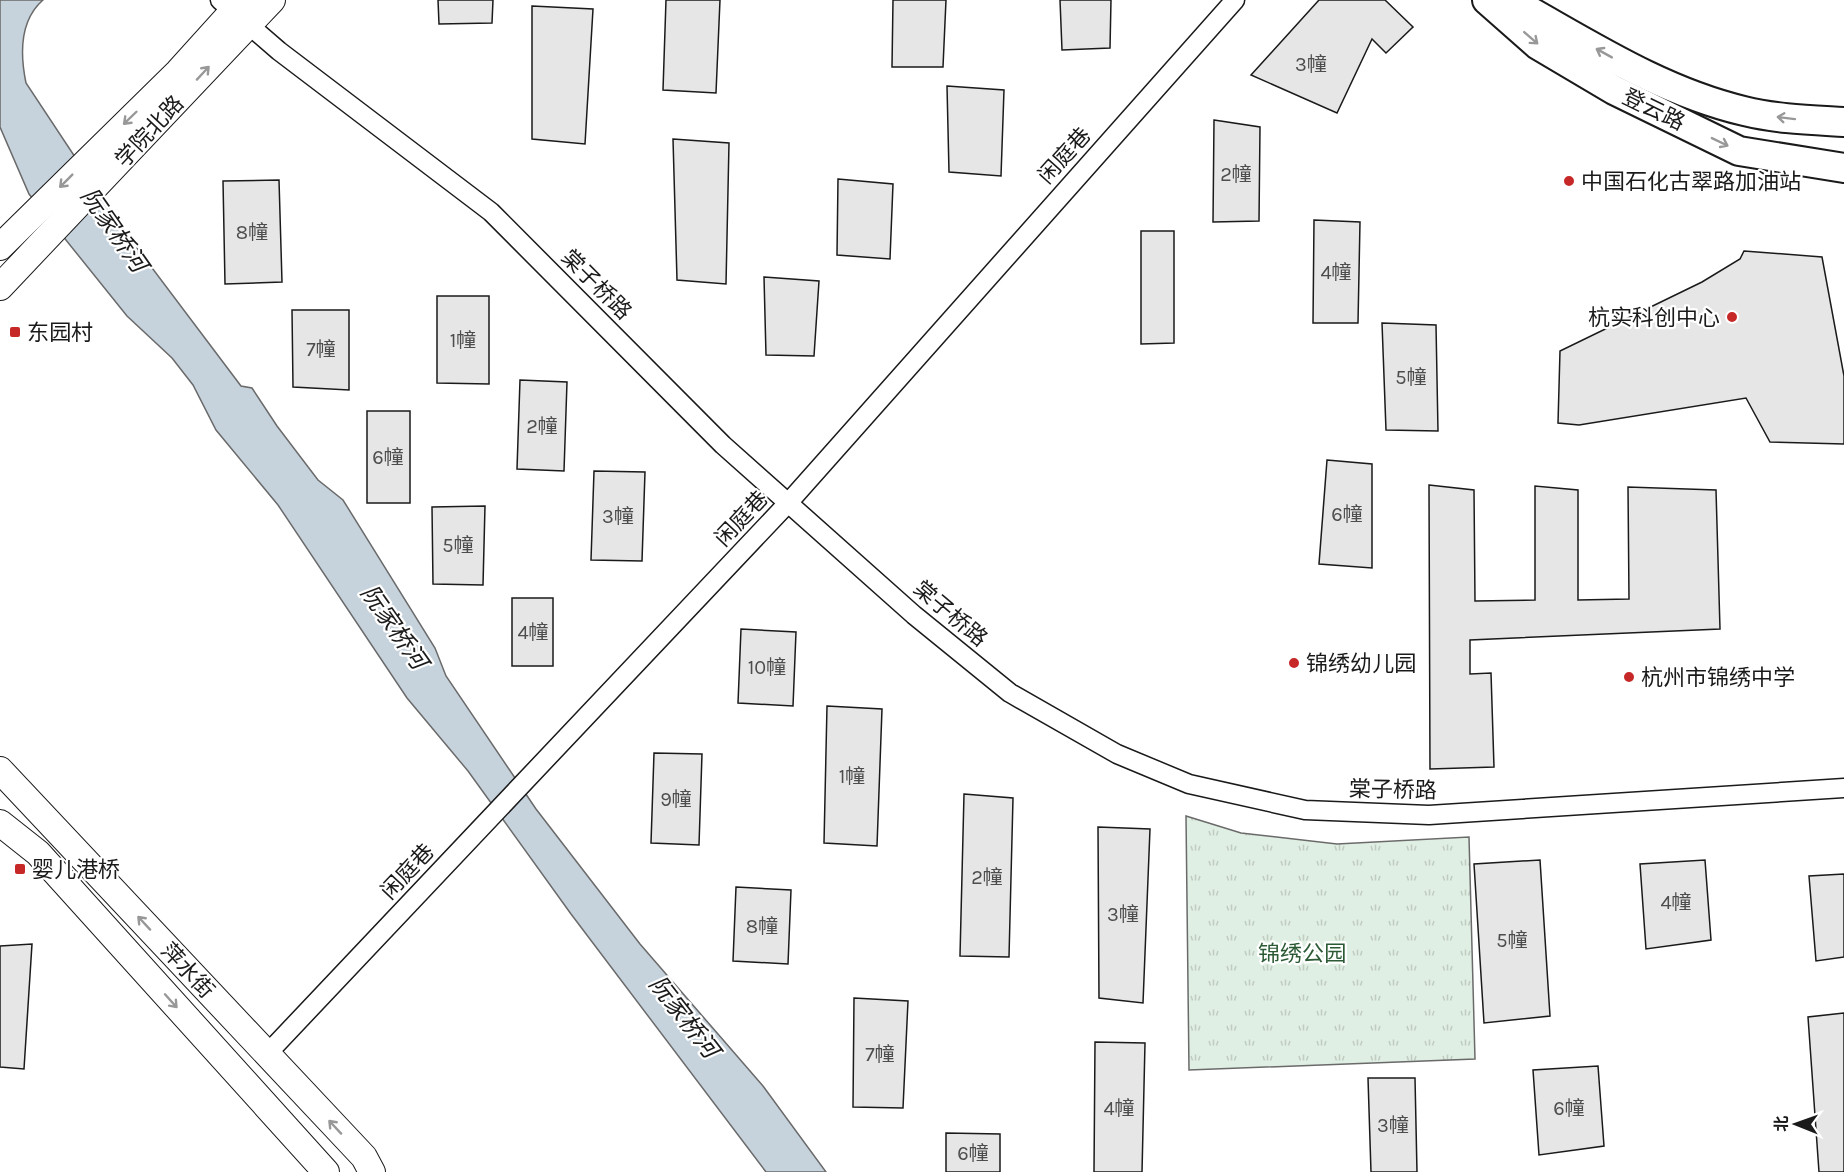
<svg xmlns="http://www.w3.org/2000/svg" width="1844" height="1172" viewBox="0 0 1844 1172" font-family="Karla,'Noto Sans SC',sans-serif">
	<defs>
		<pattern id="park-tufts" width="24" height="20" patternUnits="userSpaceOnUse" patternTransform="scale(1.5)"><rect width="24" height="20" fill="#e0efe3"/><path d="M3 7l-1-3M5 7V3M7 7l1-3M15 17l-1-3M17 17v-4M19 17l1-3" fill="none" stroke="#c0ccc2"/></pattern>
	</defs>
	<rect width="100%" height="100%" fill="#fff"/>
	<polygon fill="url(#park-tufts)" stroke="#6a6a6a" stroke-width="1.5" points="1186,816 1241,833 1337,844 1469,837 1475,1059 1189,1070"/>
	<path fill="#c6d2dc" stroke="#6a6a6a" stroke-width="1.5" d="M0,0h43c-24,21 -23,54 -17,83l96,145 119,158 11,2 25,38 41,54 25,20 92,148 11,28 90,133 104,135 123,142 63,86h-60l-195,-258 -103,-143 -61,-73 -129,-193 -62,-75 -23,-45 -21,-27 -45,-42 -98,-122 -29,-67z"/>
	<g fill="#e6e6e6" stroke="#1a1a1a" stroke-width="1.5">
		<polygon points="438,0 493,0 492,23 439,24"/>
		<polygon points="666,0 720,0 716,93 663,90"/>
		<polygon points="893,0 946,0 943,67 892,67"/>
		<polygon points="1060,0 1111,0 1110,48 1062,50"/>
		<polygon points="1319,0 1385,0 1413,27 1386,53 1372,39 1337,113 1251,75"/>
		<polygon points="532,6 593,9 585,144 532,139"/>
		<polygon points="947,86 1004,90 1001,176 949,172"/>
		<polygon points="1214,120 1260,127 1259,221 1213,222"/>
		<polygon points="673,139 729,143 726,284 677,280"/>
		<polygon points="838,179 893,184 890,259 837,255"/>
		<polygon points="279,180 282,282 225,284 223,181"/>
		<polygon points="1314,220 1360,222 1358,323 1313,323"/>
		<polygon points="1141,231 1174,231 1174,343 1141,344"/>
		<polygon points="1744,251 1822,257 1844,376 1844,444 1770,442 1746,398 1579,425 1558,423 1560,351 1702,282 1740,259"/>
		<polygon points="764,277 819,281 814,356 766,355"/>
		<polygon points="437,296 489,296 489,384 437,383"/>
		<polygon points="292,310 349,310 349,390 293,387"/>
		<polygon points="1382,323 1436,325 1438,431 1386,430"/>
		<polygon points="520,380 567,382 564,471 517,469"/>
		<rect x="367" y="411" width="43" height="92"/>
		<polygon points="1327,460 1372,464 1372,568 1319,564"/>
		<polygon points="594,471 645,472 642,561 591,560"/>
		<polygon points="1429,485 1474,490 1475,601 1535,600 1535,486 1578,490 1578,600 1629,599 1628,487 1716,490 1720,629 1470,640 1470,674 1491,673 1494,767 1430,769"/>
		<polygon points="485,506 483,585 433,584 432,507"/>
		<rect x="512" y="598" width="41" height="68"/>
		<polygon points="741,629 796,632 793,706 738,703"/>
		<polygon points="827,706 882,709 877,846 824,843"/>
		<polygon points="654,753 702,754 699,845 651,843"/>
		<polygon points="964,794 1013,798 1009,957 960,956"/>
		<polygon points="1098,827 1150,829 1143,1003 1099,998"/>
		<polygon points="1540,860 1550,1016 1484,1023 1474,864"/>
		<polygon points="1705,860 1711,940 1646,949 1640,864"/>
		<polygon points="1844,874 1844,957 1816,961 1809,876"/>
		<polygon points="736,887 791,890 788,964 733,961"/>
		<polygon points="32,944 24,1069 0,1067 0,946"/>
		<polygon points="854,998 908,1001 903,1108 853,1107"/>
		<polygon points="1844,1013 1844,1172 1819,1172 1808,1017"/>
		<polygon points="1095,1042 1145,1043 1142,1172 1094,1172"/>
		<polygon points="1598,1066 1604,1146 1539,1155 1533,1070"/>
		<polygon points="1368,1078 1415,1078 1417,1172 1371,1172"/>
		<polygon points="946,1133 1000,1134 1000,1172 946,1172"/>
	</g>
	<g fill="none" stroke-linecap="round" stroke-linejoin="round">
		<defs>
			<g id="minor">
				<polyline points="220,0 279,51 491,212 723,445 914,615 1010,693 1117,754 1189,784 1305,810 1429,815 1844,788"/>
				<polyline points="267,1054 789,502 1235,0"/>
			</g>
			<g id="secondary">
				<polyline points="0,247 178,72 243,0"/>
				<polyline points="0,287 272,0"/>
				<polyline points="0,770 364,1157 372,1172"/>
				<polyline points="0,823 38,853 326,1172"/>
			</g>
			<g id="primary">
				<polyline points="1487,0 1538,45 1614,90 1739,151 1844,168"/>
				<path d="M1516,0l8,8c71,40 140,84 220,103 32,8 67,9 100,11"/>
			</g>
		</defs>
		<use href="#minor" stroke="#1a1a1a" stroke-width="21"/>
		<use href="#secondary" stroke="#1a1a1a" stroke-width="28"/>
		<use href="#primary" stroke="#1a1a1a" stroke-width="32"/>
		<use href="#minor" stroke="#fff" stroke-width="18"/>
		<use href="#secondary" stroke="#fff" stroke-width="26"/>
		<use href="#primary" stroke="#fff" stroke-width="28"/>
	</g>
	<defs><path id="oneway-shaft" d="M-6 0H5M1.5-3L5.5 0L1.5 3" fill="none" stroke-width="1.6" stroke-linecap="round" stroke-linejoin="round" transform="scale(1.5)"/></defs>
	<g stroke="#989898">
		<use href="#oneway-shaft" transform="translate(1531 38) rotate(41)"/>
		<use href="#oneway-shaft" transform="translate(1604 53) rotate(-151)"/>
		<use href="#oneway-shaft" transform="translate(203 73) rotate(-47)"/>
		<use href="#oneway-shaft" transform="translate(130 118) rotate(136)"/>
		<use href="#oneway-shaft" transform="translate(1786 118) rotate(-173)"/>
		<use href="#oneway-shaft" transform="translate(1720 142) rotate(26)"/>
		<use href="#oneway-shaft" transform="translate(66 181) rotate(135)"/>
		<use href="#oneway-shaft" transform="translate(144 923) rotate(-133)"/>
		<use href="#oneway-shaft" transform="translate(171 1001) rotate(48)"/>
		<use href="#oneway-shaft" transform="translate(335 1127) rotate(-133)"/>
	</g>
	<g fill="#c62828" stroke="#fff" stroke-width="2">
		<circle cx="1569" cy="181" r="6"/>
		<circle cx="1732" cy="317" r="6"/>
		<rect x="9" y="326" width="12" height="12" rx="3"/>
		<circle cx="1294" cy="663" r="6"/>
		<circle cx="1629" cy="677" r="6"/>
		<rect x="14" y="863" width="12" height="12" rx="3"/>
	</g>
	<g text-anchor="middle" stroke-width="4.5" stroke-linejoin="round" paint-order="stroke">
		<g font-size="20" fill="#4d4d4d">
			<text x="1311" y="71">3幢</text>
			<text x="1236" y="181">2幢</text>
			<text x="252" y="239">8幢</text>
			<text x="1336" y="279">4幢</text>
			<text x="463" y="347">1幢</text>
			<text x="321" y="356">7幢</text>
			<text x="1411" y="384">5幢</text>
			<text x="542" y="433">2幢</text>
			<text x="388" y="464">6幢</text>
			<text x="1347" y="521">6幢</text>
			<text x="618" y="523">3幢</text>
			<text x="458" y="552">5幢</text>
			<text x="533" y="639">4幢</text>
			<text x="767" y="674">10幢</text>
			<text x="852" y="783">1幢</text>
			<text x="676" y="806">9幢</text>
			<text x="987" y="884">2幢</text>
			<text x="1676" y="909">4幢</text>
			<text x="1123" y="921">3幢</text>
			<text x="762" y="933">8幢</text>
			<text x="1512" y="947">5幢</text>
			<text x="880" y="1061">7幢</text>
			<text x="1119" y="1115">4幢</text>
			<text x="1569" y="1115">6幢</text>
			<text x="1393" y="1132">3幢</text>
			<text x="973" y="1160">6幢</text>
		</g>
		<g font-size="22" fill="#1a1a1a" stroke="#fff">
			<text transform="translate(1654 109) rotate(26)" y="8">登云路</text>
			<text transform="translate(149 131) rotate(-47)" y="8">学院北路</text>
			<text transform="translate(1064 155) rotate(-48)" y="8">闲庭巷</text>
			<text transform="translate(597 284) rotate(45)" y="8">棠子桥路</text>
			<text transform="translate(741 518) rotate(-47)" y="8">闲庭巷</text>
			<text transform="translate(951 613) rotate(40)" y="8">棠子桥路</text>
			<text transform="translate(1393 789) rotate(1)" y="8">棠子桥路</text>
			<text transform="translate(407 871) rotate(-47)" y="8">闲庭巷</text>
			<text transform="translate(188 970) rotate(47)" y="8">萍水街</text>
		</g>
		<g font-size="22" fill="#1a1a1a" stroke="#fff" text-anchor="start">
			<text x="1581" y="189">中国石化古翠路加油站</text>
			<text x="1720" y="325" text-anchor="end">杭实科创中心</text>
			<text x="27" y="340">东园村</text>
			<text x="1306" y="671">锦绣幼儿园</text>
			<text x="1641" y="685">杭州市锦绣中学</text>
			<text x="32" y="877">婴儿港桥</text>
		</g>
		<g font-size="22" fill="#2b5a34" stroke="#fff">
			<text x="1302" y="961">锦绣公园</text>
		</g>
		<g font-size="24" font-style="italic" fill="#1a1a1a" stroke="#fff">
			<text transform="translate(114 230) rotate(55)" y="8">阮家桥河</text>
			<text transform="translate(394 627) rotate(55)" y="8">阮家桥河</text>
			<text transform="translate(684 1017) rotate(52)" y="8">阮家桥河</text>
		</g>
	</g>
	<g transform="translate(1796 1124) rotate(271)" stroke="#ffffff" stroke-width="4.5" paint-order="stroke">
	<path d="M0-4.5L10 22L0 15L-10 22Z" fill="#1a1a1a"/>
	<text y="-9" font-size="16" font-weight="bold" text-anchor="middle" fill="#1a1a1a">北</text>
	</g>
</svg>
